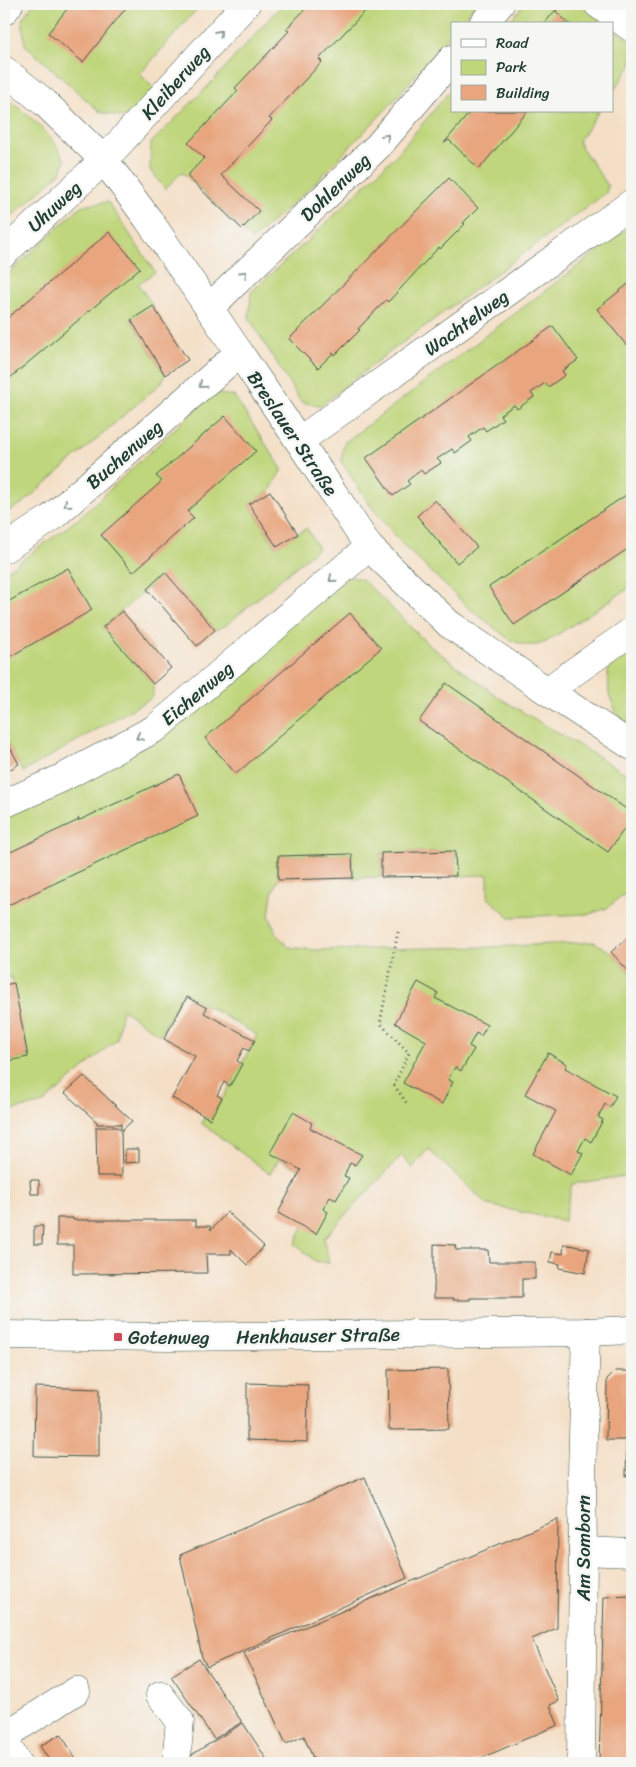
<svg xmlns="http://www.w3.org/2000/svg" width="636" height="1767" viewBox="0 0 636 1767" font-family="Sriracha,sans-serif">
	<rect width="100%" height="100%" fill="#f6f6f2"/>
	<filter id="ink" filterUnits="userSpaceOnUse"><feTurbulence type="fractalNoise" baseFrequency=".02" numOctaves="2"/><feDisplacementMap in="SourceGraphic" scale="10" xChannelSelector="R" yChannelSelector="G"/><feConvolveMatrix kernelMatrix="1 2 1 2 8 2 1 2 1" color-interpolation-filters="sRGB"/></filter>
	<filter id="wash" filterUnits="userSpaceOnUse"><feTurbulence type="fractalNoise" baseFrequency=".0096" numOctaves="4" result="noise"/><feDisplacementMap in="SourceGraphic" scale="20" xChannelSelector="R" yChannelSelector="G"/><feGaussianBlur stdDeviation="1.12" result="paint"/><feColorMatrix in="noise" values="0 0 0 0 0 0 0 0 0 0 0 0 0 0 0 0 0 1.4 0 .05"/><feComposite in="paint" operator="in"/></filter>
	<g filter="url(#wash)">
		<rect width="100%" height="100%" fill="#f4dfc6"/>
		<g fill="#bfd67b" stroke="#6f8a58">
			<polygon points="33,4 201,4 140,74 154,89 127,118 100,112 25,45 22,19"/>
			<polygon points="283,4 476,4 459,24 452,24 452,32 389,106 311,187 252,240 182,172 165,189 150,170 151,143 211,83"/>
			<polygon points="524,4 578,4 606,24 507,24"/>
			<polygon points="612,28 632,42 632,64 612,93"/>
			<polygon points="452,88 452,111 599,111 578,142 608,186 606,193 380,359 320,406 301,402 249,318 251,292 317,232 398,153"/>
			<path d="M4,96c23,18 49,38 61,65l-4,11 -57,51z"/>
			<polygon points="108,202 155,272 138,284 153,306 131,320 165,375 162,382 23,503 4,514 4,278 81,206"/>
			<polygon points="632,225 632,586 546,642 537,645 525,645 510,640 469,608 404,546 370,505 341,461 344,443"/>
			<polygon points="213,393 234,396 282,469 270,491 249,504 276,547 307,528 318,548 225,626 215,630 165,573 103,627 153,684 153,697 23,772 4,736 4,573 78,519"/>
			<polygon points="345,576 362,579 429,645 501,699 632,777 632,888 607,908 590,914 510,917 488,898 488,875 456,876 455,851 381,853 381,877 353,878 352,854 278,856 278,880 272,893 269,915 277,935 289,947 315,950 489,947 594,942 611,952 632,975 632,1175 572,1184 564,1221 488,1205 428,1149 412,1168 402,1155 324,1238 329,1263 315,1261 295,1244 303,1226 301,1170 279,1159 270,1174 201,1123 205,1116 210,1119 230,1086 257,1035 183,992 160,1035 122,1009 117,1039 44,1103 4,1112 4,1079 7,1078 5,1062 28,1057 12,977 4,979 4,817 153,742"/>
			<polygon points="626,640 632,648 632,726 618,716 609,695 608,672 614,653"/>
		</g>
		<g id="blocks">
			<g fill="#e8a57e">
				<polygon points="71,4 129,4 83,62 48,33"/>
				<polygon points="310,4 372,4 319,59 322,62 269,118 272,120 221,175 259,211 242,229 187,176 204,158 188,143 238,91 235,88 289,31 286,29"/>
				<polygon points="558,7 556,12 570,24 544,24"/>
				<polygon points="471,111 528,111 479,169 449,140 444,143"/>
				<polygon points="449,178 478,208 463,223 465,224 440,249 439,247 388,302 386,300 358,329 360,330 335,355 333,353 318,368 289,339"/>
				<polygon points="109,232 140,268 4,383 4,321"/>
				<polygon points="632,281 632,341 627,346 597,309"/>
				<polygon points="153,306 188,360 165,375 131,320"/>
				<polygon points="553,326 578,360 562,371 565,375 548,387 545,383 531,393 534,397 517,409 514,405 500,415 503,419 486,431 483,427 469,437 472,441 455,453 452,449 437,459 441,463 424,474 421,470 407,481 410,484 393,496 366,458"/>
				<polygon points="225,416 256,451 187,511 194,518 133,572 101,535 162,481 156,476"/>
				<polygon points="270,491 298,534 277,547 249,504"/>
				<polygon points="632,491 632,546 514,625 489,587"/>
				<polygon points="435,500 477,547 457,563 417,516"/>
				<polygon points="68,568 92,610 4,660 4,604"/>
				<polygon points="165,572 215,630 197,646 147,589"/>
				<polygon points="122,611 171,668 153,684 103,627"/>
				<polygon points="350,613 381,648 236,774 205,738"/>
				<polygon points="446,683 632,813 632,818 608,852 419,721"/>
				<polygon points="4,736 19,764 4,773"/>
				<polygon points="179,774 198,816 4,907 4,855 79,820 78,818 80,820"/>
				<polygon points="455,851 456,876 381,877 381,853"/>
				<polygon points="352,854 353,878 278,880 278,856"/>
				<polygon points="628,937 632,942 632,975 611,952"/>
				<polygon points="418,982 438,993 435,998 487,1025 481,1036 476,1033 469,1046 474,1049 461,1071 455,1067 448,1080 453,1082 442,1104 403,1083 426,1041 395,1023"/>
				<polygon points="14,983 28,1057 4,1062 4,985"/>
				<polygon points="187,997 207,1008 204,1013 255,1040 249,1051 244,1048 237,1061 242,1064 230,1086 224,1082 217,1095 222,1098 210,1119 172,1098 195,1056 164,1039"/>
				<polygon points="548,1053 567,1064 565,1068 616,1096 610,1107 605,1104 598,1117 603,1120 591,1142 585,1138 578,1151 583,1153 571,1175 533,1154 556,1111 525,1094"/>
				<polygon points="84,1076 132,1121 121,1131 122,1176 97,1176 96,1127 117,1127 121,1130 121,1124 97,1124 97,1122 65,1093"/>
				<polygon points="293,1112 312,1123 310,1128 362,1155 355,1165 350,1163 344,1176 349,1178 336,1200 330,1197 323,1209 328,1212 316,1234 278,1213 301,1170 270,1153"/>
				<polygon points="125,1149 139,1149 139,1162 125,1163"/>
				<polygon points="30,1180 39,1180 39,1194 31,1194"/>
				<polygon points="227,1212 264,1246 247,1265 231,1249 231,1254 206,1254 207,1273 73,1274 73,1245 57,1245 57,1218 73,1218 73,1220 196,1220 196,1226 210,1226 211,1230"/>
				<polygon points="34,1226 43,1226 42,1244 34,1244"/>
				<polygon points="434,1244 455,1245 456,1250 488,1250 489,1262 535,1262 535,1279 522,1279 522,1298 470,1298 470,1300 453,1300 454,1298 434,1298"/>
				<polygon points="564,1244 589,1249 585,1273 559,1268 560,1264 550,1262 552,1252 563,1254"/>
				<polygon points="448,1369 449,1429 389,1430 388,1370"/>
				<polygon points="615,1371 632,1371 632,1476 626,1476 627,1440 606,1440 607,1379"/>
				<polygon points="247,1383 308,1385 307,1442 247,1440"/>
				<polygon points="35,1387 99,1389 99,1457 34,1456"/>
				<polygon points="365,1477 407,1578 207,1667 202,1657 180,1555"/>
				<polygon points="558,1519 557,1628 532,1639 559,1701 550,1705 558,1725 470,1763 315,1763 304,1736 286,1744 244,1653"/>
				<polygon points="632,1596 632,1763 599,1763 604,1597"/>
				<polygon points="199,1659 242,1722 214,1739 171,1676"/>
				<polygon points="243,1723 269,1763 192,1763 188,1757"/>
				<polygon points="61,1734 78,1763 51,1763 40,1746"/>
			</g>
		</g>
	</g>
	<g filter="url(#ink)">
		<use href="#blocks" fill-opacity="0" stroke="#3f554a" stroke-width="1"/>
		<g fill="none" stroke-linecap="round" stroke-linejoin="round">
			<defs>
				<g id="minor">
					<polyline points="598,4 632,28"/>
					<polyline points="4,11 9,4"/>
					<polyline points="483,24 500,4"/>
					<polyline points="4,70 45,103 104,160 148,219 209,308 299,441 369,547 449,624 547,691 632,746"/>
					<polyline points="4,253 104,160 246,4"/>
					<polyline points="209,308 379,145 452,59"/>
					<polyline points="299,441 632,203"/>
					<polyline points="4,549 51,518 239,353"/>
					<polyline points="547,691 632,631"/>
					<polyline points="4,804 62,778 156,728 369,547"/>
					<polyline points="4,1335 168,1337 586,1332 632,1330"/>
					<polyline points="583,1551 632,1553"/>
					<polyline points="160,1695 180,1721 176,1763"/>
					<polyline points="4,1736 76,1691"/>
					<polyline points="4,1740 17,1763"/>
					<polyline points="581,1763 583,1551 582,1473 586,1332"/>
				</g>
			</defs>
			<use href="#minor" stroke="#3f554a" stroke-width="29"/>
			<polyline stroke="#3f554a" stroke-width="3" stroke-dasharray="1 4" stroke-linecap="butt" points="398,932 380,1023 409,1053 394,1085 408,1105"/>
			<use href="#minor" stroke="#fff" stroke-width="28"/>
		</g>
		<defs><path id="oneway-chevron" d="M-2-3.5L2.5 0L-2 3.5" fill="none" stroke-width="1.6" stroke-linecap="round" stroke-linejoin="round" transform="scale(1.25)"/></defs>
		<g stroke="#8f9e9a">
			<use href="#oneway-chevron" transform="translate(219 33) rotate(-48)"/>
			<use href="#oneway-chevron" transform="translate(386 137) rotate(-49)"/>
			<use href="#oneway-chevron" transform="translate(244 274) rotate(-44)"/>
			<use href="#oneway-chevron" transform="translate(202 385) rotate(139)"/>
			<use href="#oneway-chevron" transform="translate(67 504) rotate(139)"/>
			<use href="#oneway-chevron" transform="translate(332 579) rotate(140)"/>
			<use href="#oneway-chevron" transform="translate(139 737) rotate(152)"/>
		</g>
	</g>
	<rect fill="#d1495b" stroke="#f6f6f2" stroke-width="2" x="113" y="1332" width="10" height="10" rx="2.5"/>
	<g text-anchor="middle" stroke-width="5" stroke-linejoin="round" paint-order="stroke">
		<g font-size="19" fill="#1f3d34" stroke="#f6f6f2">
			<text transform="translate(175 82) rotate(-48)" y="7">Kleiberweg</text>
			<text transform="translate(335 187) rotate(-44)" y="7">Dohlenweg</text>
			<text transform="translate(54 206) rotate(-43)" y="7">Uhuweg</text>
			<text transform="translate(466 322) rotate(-36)" y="7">Wachtelweg</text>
			<text transform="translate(293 433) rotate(56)" y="7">Breslauer Straße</text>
			<text transform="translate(124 454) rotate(-41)" y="7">Buchenweg</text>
			<text transform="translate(197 693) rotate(-40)" y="7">Eichenweg</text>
			<text transform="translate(318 1335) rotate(-1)" y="7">Henkhauser Straße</text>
			<text transform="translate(583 1548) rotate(-90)" y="7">Am Somborn</text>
		</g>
		<g font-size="19" fill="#1f3d34" stroke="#f6f6f2" text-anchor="start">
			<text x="128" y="1344">Gotenweg</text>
		</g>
	</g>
	<rect width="636" height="1767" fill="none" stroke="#f6f6f2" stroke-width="20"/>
	<rect x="451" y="22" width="162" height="90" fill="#f6f6f2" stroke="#a0aca6"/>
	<rect x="461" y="39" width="25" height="8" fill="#ffffff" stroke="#a0aca6"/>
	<text x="496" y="48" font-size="15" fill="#1f3d34">Road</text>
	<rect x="461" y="60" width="25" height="15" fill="#bfd67b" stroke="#a0aca6"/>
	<text x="496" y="72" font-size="15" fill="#1f3d34">Park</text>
	<rect x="461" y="85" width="25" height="15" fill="#e8a57e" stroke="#a0aca6"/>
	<text x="496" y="98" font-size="15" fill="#1f3d34">Building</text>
</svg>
